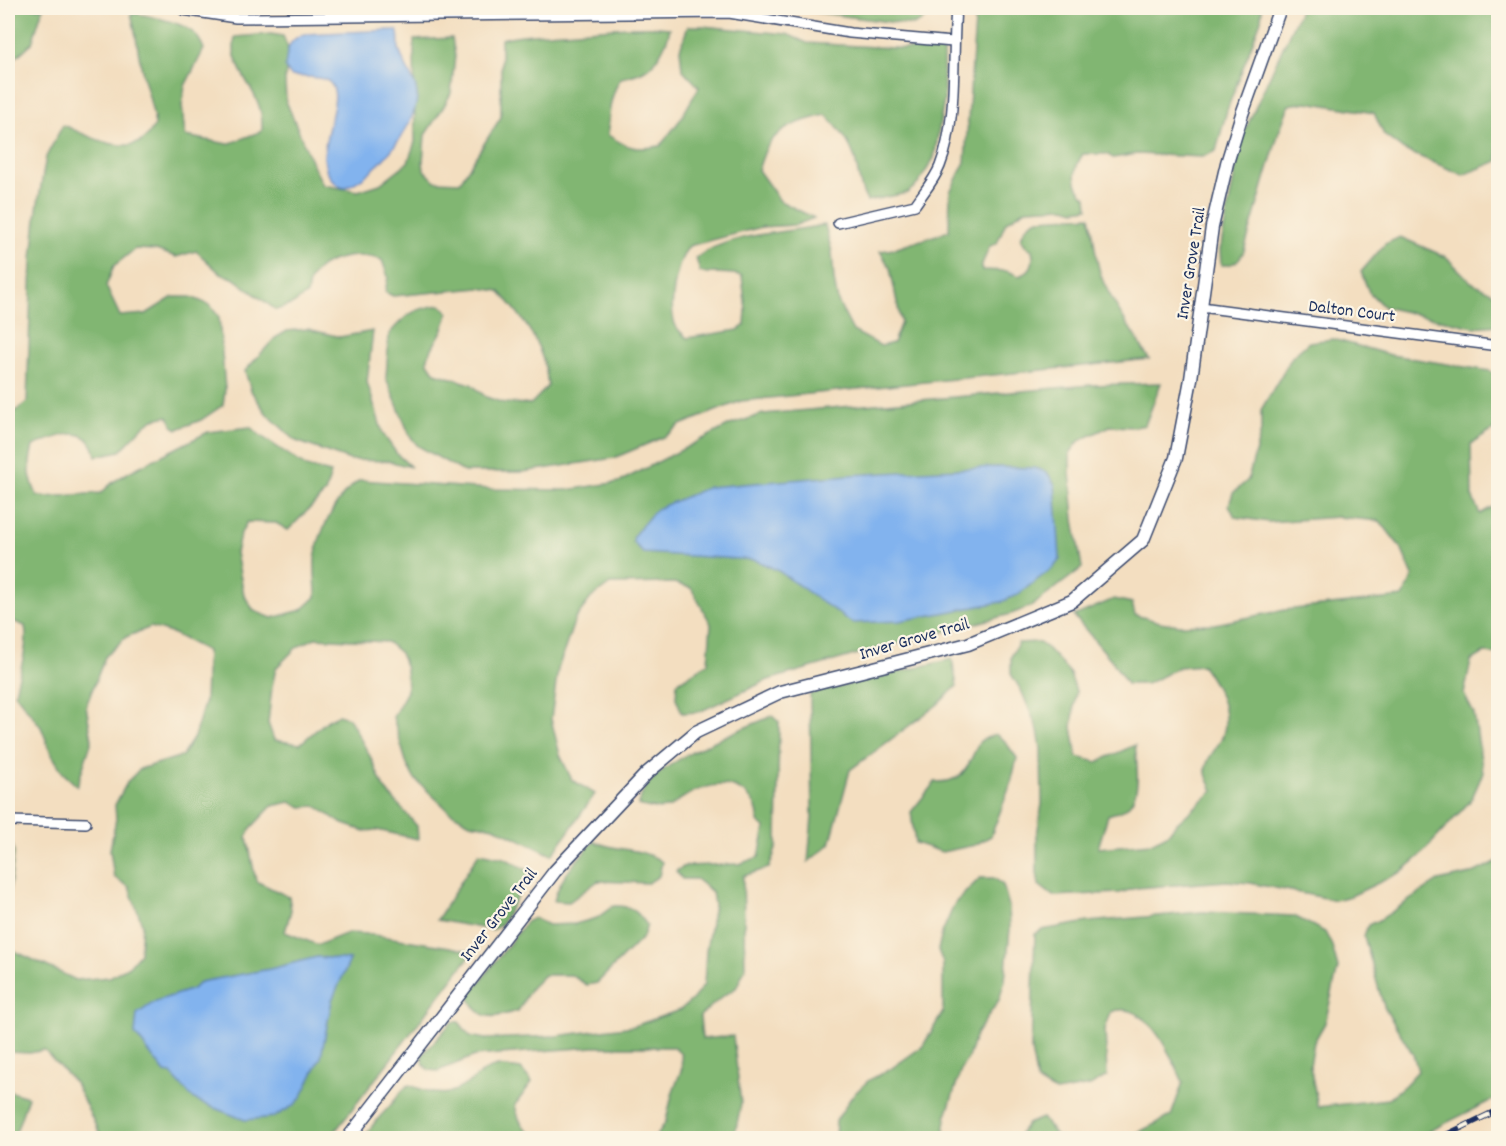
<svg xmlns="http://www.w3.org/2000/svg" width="1506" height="1146" viewBox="0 0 1506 1146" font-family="Dekko,sans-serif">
	<rect width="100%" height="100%" fill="#fcf5e5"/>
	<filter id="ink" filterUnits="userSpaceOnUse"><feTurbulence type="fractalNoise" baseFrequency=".0167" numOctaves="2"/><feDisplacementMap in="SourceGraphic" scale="12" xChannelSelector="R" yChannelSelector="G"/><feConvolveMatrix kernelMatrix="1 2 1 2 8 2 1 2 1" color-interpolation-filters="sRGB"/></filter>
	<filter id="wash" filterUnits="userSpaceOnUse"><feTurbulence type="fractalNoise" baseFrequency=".008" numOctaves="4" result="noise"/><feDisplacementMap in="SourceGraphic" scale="24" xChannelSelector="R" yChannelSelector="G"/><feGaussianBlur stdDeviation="1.35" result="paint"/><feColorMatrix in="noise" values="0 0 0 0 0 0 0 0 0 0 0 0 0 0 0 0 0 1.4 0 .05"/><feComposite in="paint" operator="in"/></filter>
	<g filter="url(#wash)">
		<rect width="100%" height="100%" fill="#f3dec0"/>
		<g fill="#81b672" stroke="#4e7268" stroke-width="1.5">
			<polygon points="8,8 43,8 32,43 15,58 8,55"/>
			<polygon points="782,8 929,8 925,19 913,25"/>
			<path d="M976,8h286l-1,12 -34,90 -11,41 -14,6 -65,-3 -24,4 -6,-4h-24c-10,14 -12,33 4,43l1,11 -13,2 -10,-3 -39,2 -20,13 -9,21 -7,3 -8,18v6l25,1 12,5c12,-5 16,-12 13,-26l-7,-5 -4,-7c4,-11 7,-15 18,-19l51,-3c5,21 4,44 13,65 12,27 31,52 46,78l-408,42 -61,24 -14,11 -52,22 -91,14h-59l-46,-26 -8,-10 -24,-58 3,-44c17,-20 26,-26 52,-29l7,7c-2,19 -16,31 -21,49l8,12 36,11 15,13 18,6 27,1 17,-18c-3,-39 -23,-67 -49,-95l-19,-3 -87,8 -8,-4 3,-15 -6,-17c-23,-8 -60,-4 -72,20 -2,4 -2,10 -3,14l-14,10 -17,6 -43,-32 -12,-4 -25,-23 -20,6 -20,-7 -21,-1 -21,17 -8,20 14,30 26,-2 27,-17h18l19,8 9,12 6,72 -2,16 -22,15 -23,9 -5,-3 -5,-10 -14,3 -9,6 -25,26 -24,5c-7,-36 -40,-19 -63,-10 -5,20 -5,30 4,49l8,2 56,-4 12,-11 16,-10 79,-40 42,-5 11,9 46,31 24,6 -6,20 -37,37 -12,-7 -29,-1 -7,13 -4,18 8,42 10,16 18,7 30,-8 14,-13c0,-13 -2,-26 -1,-38 3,-26 22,-65 45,-79l130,9 77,1 52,-8 111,-57 33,-11 327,-29 71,-2 -16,42 -10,2 -25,-1 -31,15 -9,12v19l4,47 8,49 -50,38 -21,8 -153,40 -90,26 -69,32 -17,1 -6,-15 1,-15 31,-20 3,-39 -20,-36 -17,-5 -64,1 -19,14 -16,21 -17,50 -7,50 9,36 12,25 23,14 -43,61 -58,-28 -24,-4 -20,-11 -36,-34 -7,-13 -14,-48 14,-26 -1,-22 -6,-16 -13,-11 -72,-4 -18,9 -21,21 -4,19 -4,36 6,17 26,4 28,-24 10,-5 11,3 22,40 13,30 33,38 1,13 -41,-9 -13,1 -23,-8 -25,-17 -14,1 -12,-5 -18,4 -21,22 -4,9 9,44 33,16 2,13 -6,22 33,13 30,-12 19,1 83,13 23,5 -143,186h-228l-27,-55 -31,-33 -14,3 -22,-1v-119v15l68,32 34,-3 19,-11 11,-13 2,-29 -13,-37 -15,-10 -4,-27 6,-31 -1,-14 13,-24 12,-12 42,-13 12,-19 11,-36 2,-50 -33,-17 -23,-7 -25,10 -21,20 -19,49 6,34 -15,46 -14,-13 -11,-18 -11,-28 -26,-34c4,-23 14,-44 10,-67l-17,-7v-202l19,-15 5,-143 5,-50 9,-52 17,-32c22,9 55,29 79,16 5,-3 9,-11 13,-15 -2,-20 -9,-37 -13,-56 -5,-19 -5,-37 -11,-56 12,-1 50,9 59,16 7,5 11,11 14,19l-19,37 -3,19 3,31 43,8 34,-13c2,-36 -19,-46 -27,-75 -2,-6 -1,-13 0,-19l36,-3 12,2 5,12 -3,33 1,20 26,62 11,22 35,6 22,-7 28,-22 7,-20 -1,-102 38,-2 3,18 -4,37 -7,13 -19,29 -2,27 1,8 11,11 25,1 41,-65v-78c21,-6 39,-5 60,-7 36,-2 73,-8 109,-4 -2,14 -13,35 -25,42 -8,5 -16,6 -24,8 -11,16 -13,37 -13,57 21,14 28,15 52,11l20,-26 19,-33 -17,-18 -2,-20 8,-23h14l85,8 20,9 136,8 1,49 -10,58 -16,26 -11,9 -40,8c-8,-13 -8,-27 -12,-42 -5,-17 -17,-32 -29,-44 -20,4 -48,12 -59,32 -4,7 -6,15 -9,23l22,31 34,17 -18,7 -34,2 -73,19c-12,15 -23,64 -12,82 3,4 7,7 10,10l51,-8 7,-5 1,-15 -4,-34c-14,-5 -27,-1 -42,-4l-4,-14c32,-25 88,-25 129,-33l7,27 2,28 4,22 15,29 28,15 12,-3 8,-21 -11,-54 -10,-17 14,-2 55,-18 1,-39 15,-30z"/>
			<path d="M1301,8h197v153l-35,14 -59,-25 -20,-15 -10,-22 -67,-11 -18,3 -11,30 -34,116c-5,10 -11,15 -23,14l-1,-15 22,-113z"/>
			<polygon points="1400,237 1446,257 1471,282 1495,294 1498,292 1498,325 1474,327 1384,307 1369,292 1361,272 1385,244"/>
			<polygon points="308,329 340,337 373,331 367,382 383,434 397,454 411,467 388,461 350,460 296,441 266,413 251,391 245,371 275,338 287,331"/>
			<path d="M1333,339l58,16 99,16 8,7v49l-27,17 1,52 8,18 18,-10v150l-14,-1 -13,8 -7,33 10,20 9,59 -12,27 -52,57 -18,15 -50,24 -16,4 -85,-17 -23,-2 -91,7 -16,5 -67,3 -14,-11 -2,-13v-37l5,-31 -1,-55 -3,-19 -17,-40 -10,-16v-17l7,-14 20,-1 10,7 21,23 7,19 -4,36 5,30 20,5 38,-17c2,20 8,53 -12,65 -4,2 -10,3 -15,5l-10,33 53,-5 16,-8 7,-9 39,-35c-2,-6 -6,-12 -7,-18 -2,-15 13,-25 17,-38 8,-26 -7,-50 -21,-70l-23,2 -32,17h-20l-14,-22 -39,-46 40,-17 18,4 3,12 25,7 19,3 36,-1 70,-14 118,-13 10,-21 -12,-28 -21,-27 -42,-4 -69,5 -34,-5 -6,-12 4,-12 15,-13 13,-49v-21l31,-53 17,-15z"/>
			<polygon points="952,659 957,686 937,705 850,770 830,844 808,862 812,817 810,694"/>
			<path d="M772,716l7,6 -2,124 -8,22 -26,8 2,93 -9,19 -13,8 -23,20 2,23 31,-3 8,68 -7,34h-86l8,-1 10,-16 6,-26 10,-27 -1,-14 -8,-7h-79l-119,9 -37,15 -9,-1 -6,-6v-10l29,-32h7l11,14 15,3 71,-3 78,-10 46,-16 13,-11 11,-14 2,-34 8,-46 -2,-13 -16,-13h-14l-6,-8 9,-5 54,-2 20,-7 6,-29 -7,-6c1,-11 -4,-21 -12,-28 -20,-16 -45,-8 -65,5 -4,2 -7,6 -11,8 -10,4 -22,0 -32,-2 2,-4 3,-9 5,-13 16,-32 95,-61 129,-76z"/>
			<path d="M995,734l9,6 13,18 -6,25 -20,53 -16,9 -33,7 -27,-9 -4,-31 24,-30c33,0 31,-16 45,-41z"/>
			<polygon points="8,835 10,835 14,853 8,906"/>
			<path d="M594,841c21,11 49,6 68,21l-3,14 -11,7 -50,-2 -29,21 -15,-1c6,-25 25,-42 40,-60z"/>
			<polygon points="479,853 504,858 531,872 501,925 492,930 437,920"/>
			<path d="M1498,861v236l-82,41h-289l44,-22 12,-34c-12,-26 -36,-84 -72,-70l-6,17 2,47 -17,10 -34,6 -19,-10 -6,-32 4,-116 7,-4 46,-8 114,-10 92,4 31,16 7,14 6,22 -13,55 -11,19 -4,24 8,41 70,-8 17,-14 13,-14 -5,-17 -28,-45 -4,-12 -17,-61 4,-11 13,-6 57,-38 33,-7z"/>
			<polygon points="980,878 994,878 1003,885 1009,906 1010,929 1005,980 999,1000 976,1034 968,1058 962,1067 947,1113 943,1138 835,1138 836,1121 852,1096 869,1080 889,1070 923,1046 943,1012 943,963 938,950 942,933 955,903"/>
			<path d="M613,906c18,-1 24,5 34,19l-4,12 -46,46 -10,2 -16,-10h-27l-13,13 -13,23c-22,6 -38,13 -49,-15l57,-74 8,-4 14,7 27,-1 22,-6z"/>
			<path d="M498,1066l23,3 11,13 -17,23c4,19 8,23 24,33h-175c7,-12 15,-21 25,-31 7,-7 11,-17 20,-22 30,10 36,15 65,-6 8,-7 13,-11 24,-13z"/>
			<polygon points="8,1091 28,1097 14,1138 8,1138"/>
			<polygon points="1042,1118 1058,1138 1017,1138 1027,1124"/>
		</g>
		<g fill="#82b3ee" stroke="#4e71a6" stroke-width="1.5">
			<path d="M393,30h4c3,7 1,12 2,19 3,14 19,34 18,48 -2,32 -44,82 -74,91 -46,-24 10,-89 -15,-107 -8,-5 -27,-4 -37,-5l-6,-8c2,-17 2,-28 19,-34z"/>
			<polygon points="995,467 1034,468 1047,472 1055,485 1060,559 1054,567 1017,595 1001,602 899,621 852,623 777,570 755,560 643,553 633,542 634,535 656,509 709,487 850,475"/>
			<polygon points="317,957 350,960 332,1000 321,1057 301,1098 293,1106 274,1117 245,1120 199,1102 191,1096 171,1074 165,1073 135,1034 137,1014 156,1001 193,989 200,982 270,969"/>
		</g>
	</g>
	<g filter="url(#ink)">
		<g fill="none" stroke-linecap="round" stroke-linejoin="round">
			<defs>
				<g id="minor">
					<polyline points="183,10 236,18 729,13 850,33 953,42"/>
					<path d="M838,223l77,-18c8,-12 20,-26 25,-39 18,-45 12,-109 16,-158"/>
					<polyline points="1201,307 1498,346"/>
					<polyline points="8,821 86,823"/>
				</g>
				<polyline id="tertiary" points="348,1138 555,871 647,773 696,732 780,692 968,644 1072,601 1143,540 1176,458 1191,379 1212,227 1227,163 1242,114 1280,8"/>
			</defs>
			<use href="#minor" stroke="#3b496d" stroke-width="12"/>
			<use href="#tertiary" stroke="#3b496d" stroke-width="15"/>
			<use href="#minor" stroke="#fff" stroke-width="9"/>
			<use href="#tertiary" stroke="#fff" stroke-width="12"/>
			<defs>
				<polyline id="rail" points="1440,1138 1498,1110"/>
			</defs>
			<use href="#rail" stroke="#1b2f5e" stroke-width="6"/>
			<use href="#rail" stroke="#fcf5e5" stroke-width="4" stroke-dasharray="11" stroke-linecap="butt"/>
		</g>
	</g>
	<g text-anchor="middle" stroke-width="4.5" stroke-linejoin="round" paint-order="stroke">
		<g font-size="18" fill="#1b2f5e" stroke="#fcf5e5">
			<text transform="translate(1190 263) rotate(-81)" y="6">Inver Grove Trail</text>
			<text transform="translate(1352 310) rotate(7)" y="6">Dalton Court</text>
			<text transform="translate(914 638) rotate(-16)" y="6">Inver Grove Trail</text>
			<text transform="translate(498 914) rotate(-52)" y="6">Inver Grove Trail</text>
		</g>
	</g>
	<rect width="1506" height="1146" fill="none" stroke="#fcf5e5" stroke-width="30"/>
</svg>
